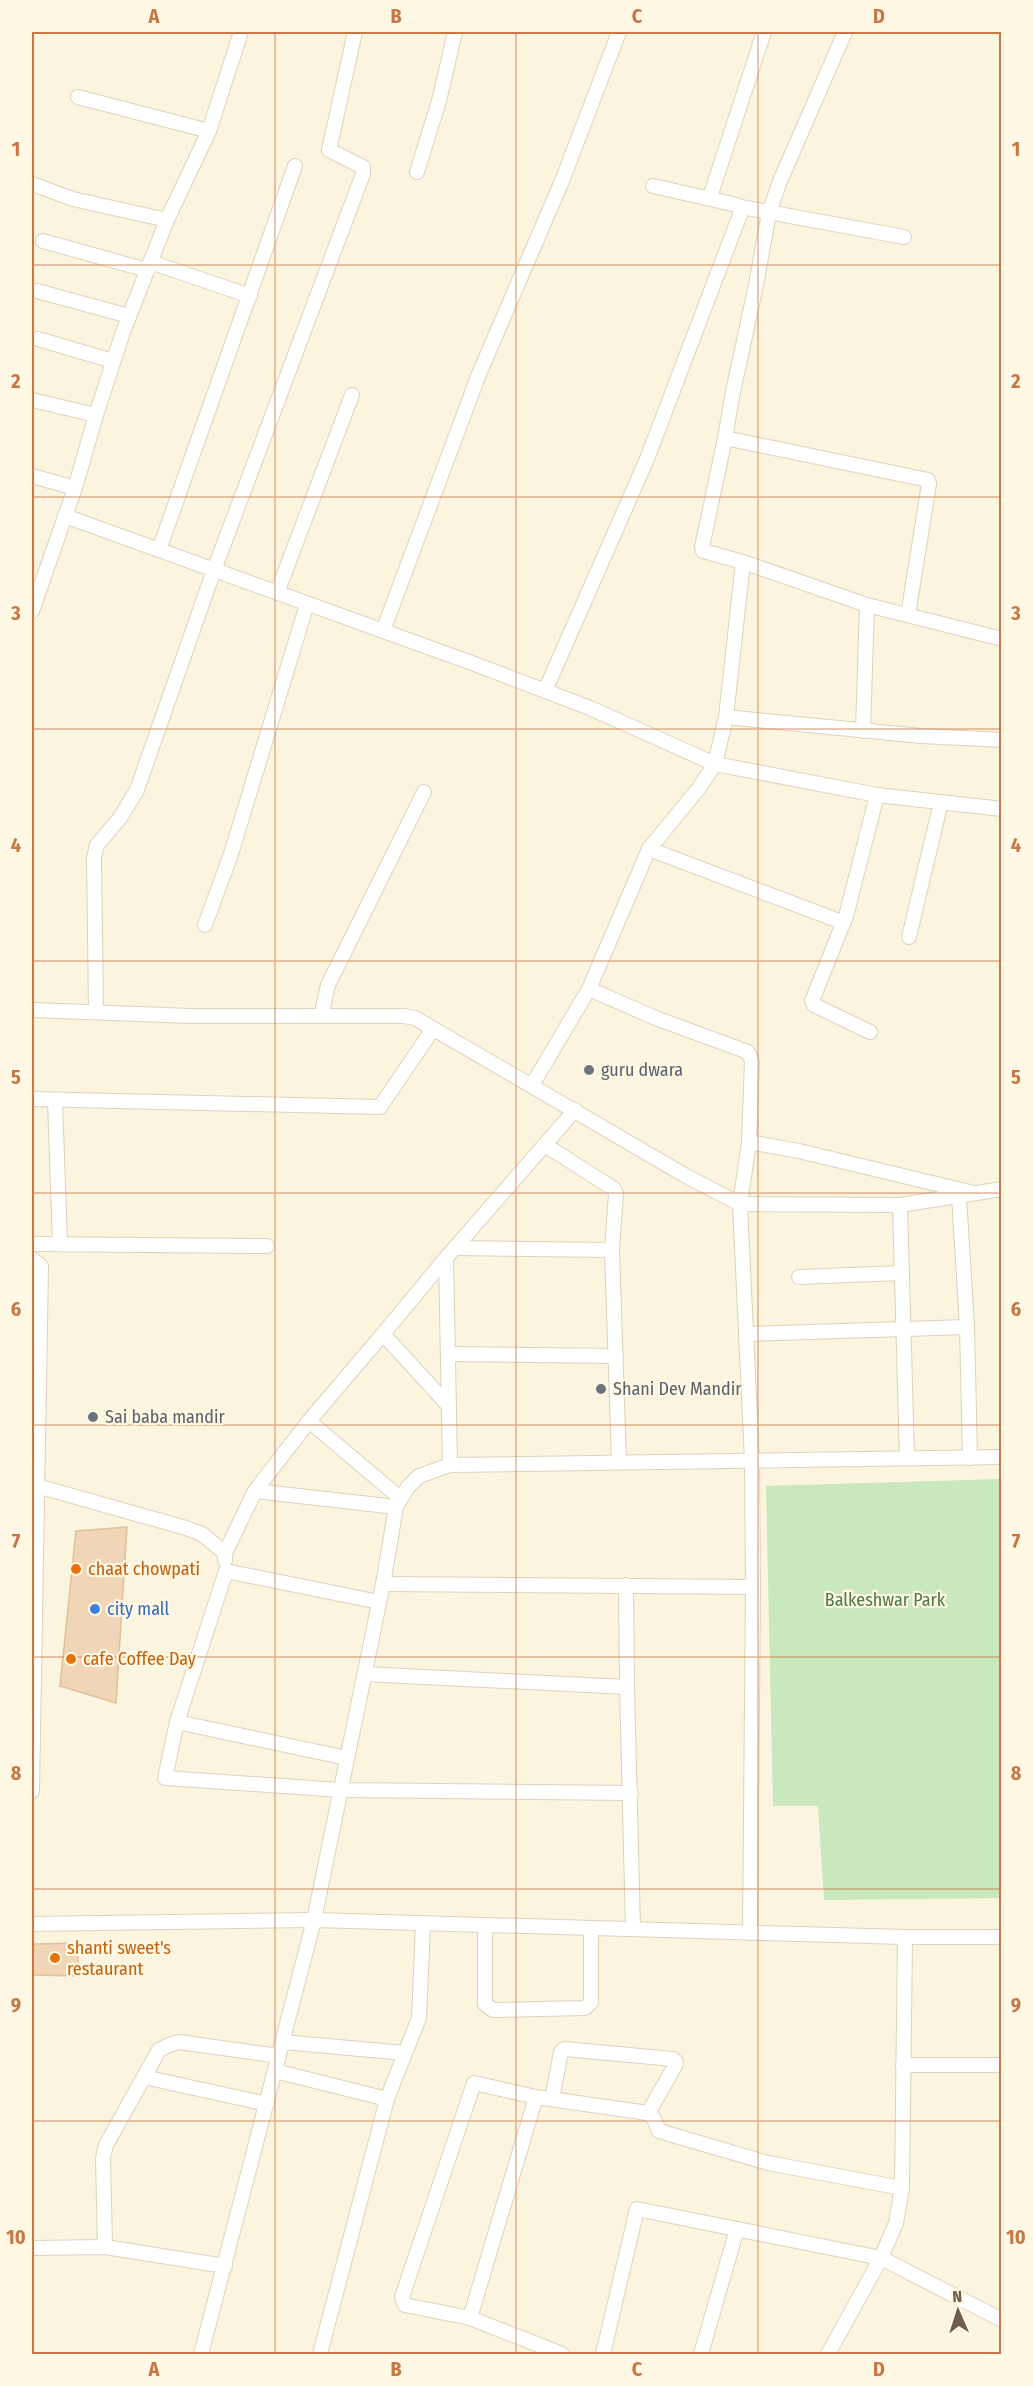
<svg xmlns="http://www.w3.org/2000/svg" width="1033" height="2386" viewBox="0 0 1033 2386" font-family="'Fira Sans Condensed',sans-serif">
	<rect width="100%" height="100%" fill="#fbf4de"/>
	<polygon fill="#c9e8be" points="1001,1479 1001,1898 824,1900 818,1806 773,1806 766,1486"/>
	<g fill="#f0d6b7" stroke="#e2bf97" stroke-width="1.5">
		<polygon points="127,1527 116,1703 60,1686 76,1531"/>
		<polygon points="78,1943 78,1976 32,1975 34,1944"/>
	</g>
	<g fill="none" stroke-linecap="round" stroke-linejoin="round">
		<defs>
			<g id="street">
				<polyline points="78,97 209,131"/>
				<polyline points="417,172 439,101 455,32"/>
				<polyline points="32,184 73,199 167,220"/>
				<polyline points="710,197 764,32"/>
				<polyline points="741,207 904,237"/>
				<polyline points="43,241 147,270"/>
				<polyline points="150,262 250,296"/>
				<polyline points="37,291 129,316"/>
				<polyline points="38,339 113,361"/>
				<polyline points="32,400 96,415"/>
				<polyline points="725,438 928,480 929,484 908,615"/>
				<polyline points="32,476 75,488"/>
				<polyline points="65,516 472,663 590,708 715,764 726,717 921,736 1002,740"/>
				<polyline points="159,550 295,166"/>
				<polyline points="743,562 703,551 702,547 725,438 733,392 756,285 769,213 780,181 845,32"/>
				<polyline points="277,593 352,395"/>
				<polyline points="32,611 75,488 96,415 123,332 167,220 209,131 241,32"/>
				<polyline points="383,631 479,374 562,181 619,32"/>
				<polyline points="545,691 647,459 741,212 741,207 737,205 653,186"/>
				<polyline points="726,717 743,562 867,605 1002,639"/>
				<polyline points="863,731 867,605"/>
				<polyline points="877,795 845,920 842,922 649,849 699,788 715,764 877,795 1002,809"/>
				<polyline points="844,921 812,1001 814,1005 870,1032"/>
				<polyline points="205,925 231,854 307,604"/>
				<polyline points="909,937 941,802"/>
				<polyline points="589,989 658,1019 748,1052 752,1061 749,1142"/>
				<polyline points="32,1010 190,1016 404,1016 415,1018 686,1176 740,1204 752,1460 753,1587 383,1584"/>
				<polyline points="96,1011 94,858 97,845 120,818 137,790 214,570 363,174 363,167 329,150 355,32"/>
				<polyline points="321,1016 328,985 424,792"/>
				<polyline points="532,1085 589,989 649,849"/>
				<polyline points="32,1099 380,1107 433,1029"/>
				<polyline points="55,1100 60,1244"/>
				<polyline points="974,1193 799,1151 749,1142 740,1204 900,1205 1002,1189"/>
				<polyline points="959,1196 967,1327 970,1458"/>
				<polyline points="900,1205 907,1458"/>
				<polyline points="32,1244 267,1246"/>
				<polyline points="456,1248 612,1250 616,1194 614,1189 545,1145"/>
				<polyline points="612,1250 619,1462"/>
				<polyline points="446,1258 383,1334 449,1406"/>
				<polyline points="32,1259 41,1266 32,1791"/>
				<polyline points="799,1277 902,1273"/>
				<polyline points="383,1334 309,1421 400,1498"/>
				<polyline points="746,1334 967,1327"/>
				<polyline points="448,1354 616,1356"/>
				<polyline points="309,1421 255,1491 396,1507"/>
				<polyline points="450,1465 446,1258 575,1110"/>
				<polyline points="37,1486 186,1528 202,1534 225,1553"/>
				<polyline points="225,1560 225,1553 255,1491"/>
				<polyline points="365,1674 627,1687 626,1585"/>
				<polyline points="627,1687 633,1929"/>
				<polyline points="177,1722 226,1571 379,1602"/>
				<polyline points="347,1758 177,1722 165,1778 341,1790 631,1793"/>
				<polyline points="32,1924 314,1920 905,1937 1002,1937"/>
				<polyline points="485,1926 485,2004 493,2010 585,2008 591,2002 591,1929"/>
				<polyline points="750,1933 753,1587"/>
				<polyline points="283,2042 405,2053"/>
				<polyline points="903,2065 1002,2065"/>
				<polyline points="275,2071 387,2099"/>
				<polyline points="144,2077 267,2104"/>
				<polyline points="536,2097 470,2318 562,2354"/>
				<polyline points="552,2099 561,2052 564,2049 673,2059 676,2062 675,2066 648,2113"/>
				<polyline points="105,2247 103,2158 106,2145 159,2050 169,2045 179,2042 279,2056"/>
				<polyline points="32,2248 105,2247 225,2266"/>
				<polyline points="470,2318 405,2305 402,2297 474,2083 536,2097 648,2113 654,2119 659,2131 768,2163 902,2188"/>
				<polyline points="201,2354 314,1920 383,1584 396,1507 408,1487 419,1476 450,1465 1002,1457"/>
				<polyline points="320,2354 387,2099 419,2018 423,1924"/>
				<polyline points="603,2354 637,2209 881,2258 1002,2320"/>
				<polyline points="701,2354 737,2229"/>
				<polyline points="828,2354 881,2258 896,2223 902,2188 905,1937"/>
			</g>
		</defs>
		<use href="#street" stroke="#dfd1bb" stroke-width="16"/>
		<use href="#street" stroke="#fff" stroke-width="14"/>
	</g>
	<path fill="none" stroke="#c77645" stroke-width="1.5" stroke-opacity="0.55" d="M275,32v2322M516,32v2322M758,32v2322M32,265h970M32,497h970M32,729h970M32,961h970M32,1193h970M32,1425h970M32,1657h970M32,1889h970M32,2121h970"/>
	<g fill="#6b7280" stroke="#fff8e4" stroke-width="2">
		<circle cx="589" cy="1070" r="6"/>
		<circle cx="601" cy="1389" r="6"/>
		<circle cx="93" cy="1417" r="6"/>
	</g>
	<g fill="#e8710a" stroke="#fff8e4" stroke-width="2">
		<circle cx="76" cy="1569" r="6"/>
		<circle cx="71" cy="1659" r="6"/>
		<circle cx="55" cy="1958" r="6"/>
	</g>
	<circle fill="#3f7fe0" stroke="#fff8e4" stroke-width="2" cx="95" cy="1609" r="6"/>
	<g text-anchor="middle" stroke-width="4.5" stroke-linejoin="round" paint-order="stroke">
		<g font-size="18" fill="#5b616d" stroke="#fff8e4" text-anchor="start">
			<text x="601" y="1076">guru dwara</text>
			<text x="613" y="1395">Shani Dev Mandir</text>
			<text x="105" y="1423">Sai baba mandir</text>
		</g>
		<g font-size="18" fill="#c56008" stroke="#fff8e4" text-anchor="start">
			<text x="88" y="1575">chaat chowpati</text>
			<text x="83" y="1665">cafe Coffee Day</text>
			<text x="67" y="1954">shanti sweet's<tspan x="67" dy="21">restaurant</tspan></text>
		</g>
		<g font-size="18" fill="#4b7c42" stroke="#fff8e4">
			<text x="885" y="1606">Balkeshwar Park</text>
		</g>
		<g font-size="18" fill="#366cbe" stroke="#fff8e4" text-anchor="start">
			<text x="107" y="1615">city mall</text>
		</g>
	</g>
	<rect width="1033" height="2386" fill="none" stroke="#fff8e4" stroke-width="66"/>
	<g transform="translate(958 2311) rotate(357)" stroke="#fff8e4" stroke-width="4.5" paint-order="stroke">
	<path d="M0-4.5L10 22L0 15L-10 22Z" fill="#705c47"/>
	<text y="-9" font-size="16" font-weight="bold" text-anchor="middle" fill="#705c47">N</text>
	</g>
	<rect x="33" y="33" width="967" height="2320" fill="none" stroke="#c77645" stroke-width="2"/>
	<g font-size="20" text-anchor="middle" font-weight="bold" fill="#c77645">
		<text x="154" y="23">A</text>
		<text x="396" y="23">B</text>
		<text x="637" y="23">C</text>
		<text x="879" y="23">D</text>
		<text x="16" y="156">1</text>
		<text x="1016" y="156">1</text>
		<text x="16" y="388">2</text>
		<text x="1016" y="388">2</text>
		<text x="16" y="620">3</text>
		<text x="1016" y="620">3</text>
		<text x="16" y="852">4</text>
		<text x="1016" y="852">4</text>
		<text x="16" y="1084">5</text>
		<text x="1016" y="1084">5</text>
		<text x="16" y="1316">6</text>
		<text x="1016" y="1316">6</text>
		<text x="16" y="1548">7</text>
		<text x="1016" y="1548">7</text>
		<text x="16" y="1780">8</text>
		<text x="1016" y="1780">8</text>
		<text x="16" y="2012">9</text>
		<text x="1016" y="2012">9</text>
		<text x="16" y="2244">10</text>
		<text x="1016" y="2244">10</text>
		<text x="154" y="2376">A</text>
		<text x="396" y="2376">B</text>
		<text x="637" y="2376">C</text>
		<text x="879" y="2376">D</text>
	</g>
</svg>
